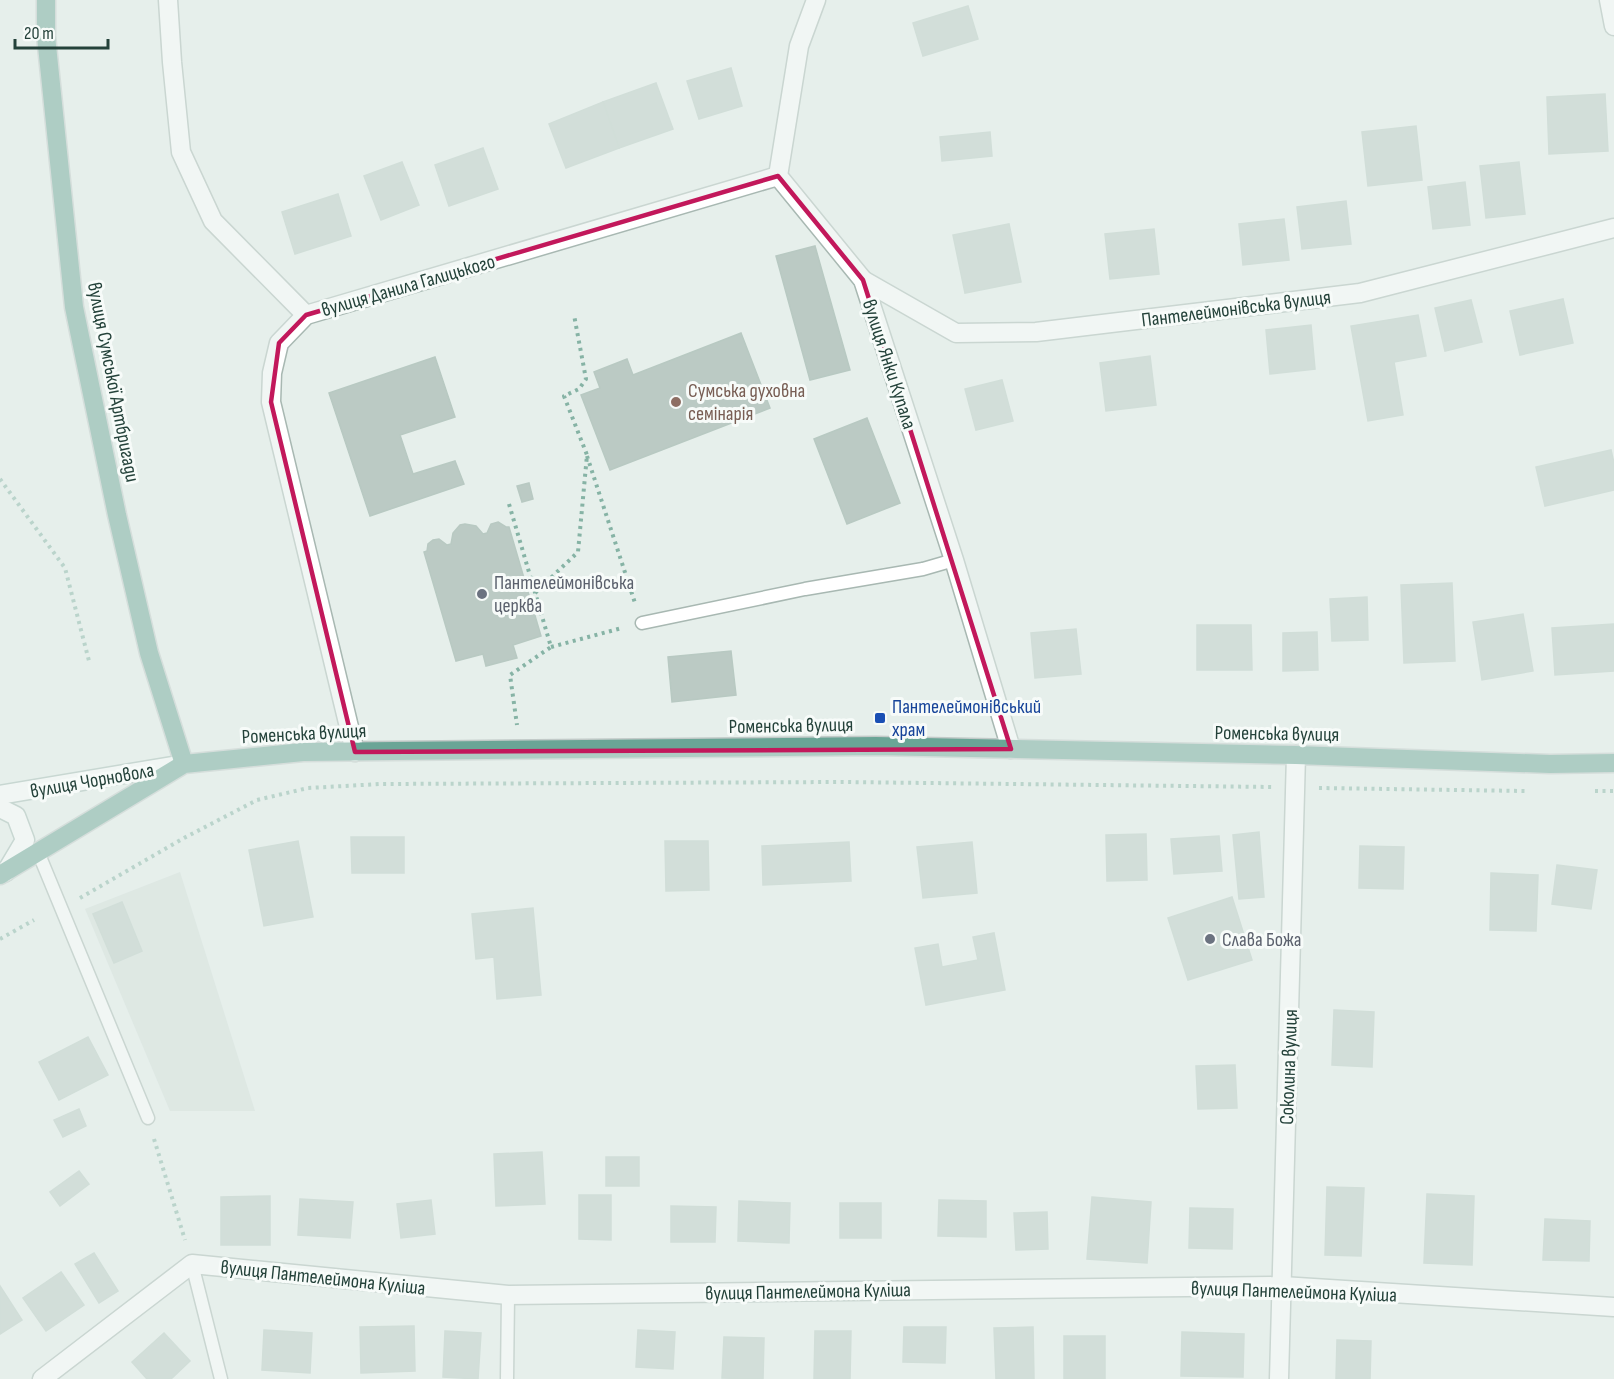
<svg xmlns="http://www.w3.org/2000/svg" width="1614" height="1379" viewBox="0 0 1614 1379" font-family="'Sofia Sans Condensed',sans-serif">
	<rect width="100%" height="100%" fill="#e6efeb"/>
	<polygon fill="#d4dfda" points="180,872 255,1111 170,1111 85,909"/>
	<g fill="#bbcac4" stroke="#b8c9c2" stroke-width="1.5">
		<polygon points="968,6 978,39 923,56 913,23"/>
		<polygon points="731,68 742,106 699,119 687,81"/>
		<polygon points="656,83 673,129 619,148 603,102"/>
		<polygon points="1605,94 1608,151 1549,154 1547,97"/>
		<polygon points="603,102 619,148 566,168 549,124"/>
		<polygon points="1416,126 1422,180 1368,186 1362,132"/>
		<polygon points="990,132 992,156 942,161 940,137"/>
		<polygon points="483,148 498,189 449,206 435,165"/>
		<polygon points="402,162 419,205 381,220 364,176"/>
		<polygon points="1519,162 1525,214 1486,218 1480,166"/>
		<polygon points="1465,182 1470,225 1433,229 1428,187"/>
		<polygon points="338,194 351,236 295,254 282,212"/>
		<polygon points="1346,201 1351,244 1302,249 1297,207"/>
		<polygon points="1284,219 1289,260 1243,265 1239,224"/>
		<polygon points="1009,224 1021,282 965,293 953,235"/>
		<polygon points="1154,229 1159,274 1110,279 1105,234"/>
		<polygon points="815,246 850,370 810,380 776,256"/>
		<polygon points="1563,299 1573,343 1520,355 1510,311"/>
		<polygon points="1471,300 1482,342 1445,351 1435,308"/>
		<polygon points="1418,315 1426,356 1394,362 1403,415 1368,421 1351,326"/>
		<polygon points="1311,325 1315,369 1270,374 1266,330"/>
		<polygon points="741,333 770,408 610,470 581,395 600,388 594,372 627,359 633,375"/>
		<polygon points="1150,356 1156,405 1106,411 1100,363"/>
		<polygon points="435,357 455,417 400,435 413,474 455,461 464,484 370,516 329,393"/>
		<polygon points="1002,380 1013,421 976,430 965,389"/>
		<polygon points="867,418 900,503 847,524 814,439"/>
		<polygon points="1611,450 1614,463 1614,490 1545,506 1536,467"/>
		<polygon points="529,483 533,499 522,502 517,486"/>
		<polygon points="498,522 506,527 509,527 541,636 513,645 517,658 486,666 483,654 456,661 424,552 427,551 428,544 433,540 439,539 447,545 451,544 453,533 460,525 465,524 476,526 483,534 487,533 491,524"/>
		<polygon points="1452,583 1455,661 1404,663 1401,585"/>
		<polygon points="1367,597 1368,640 1332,641 1330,599"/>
		<polygon points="1523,614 1533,671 1482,680 1473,622"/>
		<polygon points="1614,624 1614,671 1555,675 1552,628"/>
		<polygon points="1197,625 1251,625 1252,670 1197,670"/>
		<polygon points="1076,629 1081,674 1035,678 1031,633"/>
		<polygon points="1317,632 1318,670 1283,671 1283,633"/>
		<polygon points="731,651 736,695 672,702 668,657"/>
		<polygon points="1259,832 1264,897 1239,899 1233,835"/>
		<polygon points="1146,834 1147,880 1107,881 1106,835"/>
		<polygon points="1219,836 1222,871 1174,874 1171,839"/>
		<polygon points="351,837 404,837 404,873 352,873"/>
		<polygon points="298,841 313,917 264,926 249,850"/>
		<polygon points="665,841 708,841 709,890 666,891"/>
		<polygon points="849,842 851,881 763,885 762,846"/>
		<polygon points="972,842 977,893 923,898 917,847"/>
		<polygon points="1360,846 1404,847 1403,889 1359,888"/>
		<polygon points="1557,865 1597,870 1591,909 1552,904"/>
		<polygon points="1491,873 1538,875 1536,931 1490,930"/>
		<polygon points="1232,897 1252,960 1188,980 1168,918"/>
		<polygon points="122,902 142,951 114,963 93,914"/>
		<polygon points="533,908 541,995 497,999 494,957 476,959 472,914"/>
		<polygon points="994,933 1005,990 926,1005 915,948 938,944 942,967 978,960 973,937"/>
		<polygon points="1334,1010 1374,1012 1372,1067 1332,1065"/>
		<polygon points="88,1037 108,1075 59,1100 39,1062"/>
		<polygon points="1235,1065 1237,1108 1198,1109 1196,1066"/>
		<polygon points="79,1109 86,1126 63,1137 54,1120"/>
		<polygon points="542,1152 545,1204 496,1206 494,1154"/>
		<rect x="606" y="1157" width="33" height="29"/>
		<polygon points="79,1171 89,1184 60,1206 50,1192"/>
		<polygon points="1327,1187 1364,1188 1361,1256 1325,1255"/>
		<polygon points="1427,1194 1474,1196 1472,1265 1424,1263"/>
		<polygon points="579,1195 611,1195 611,1240 579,1239"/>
		<polygon points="270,1196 270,1245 221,1245 221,1197"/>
		<polygon points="1092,1197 1151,1202 1147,1263 1087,1259"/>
		<polygon points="300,1199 353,1202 350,1238 298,1235"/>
		<polygon points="431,1200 435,1234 401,1238 397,1204"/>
		<polygon points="939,1200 986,1201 986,1237 938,1236"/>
		<polygon points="739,1201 790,1203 789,1243 738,1241"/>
		<rect x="840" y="1203" width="41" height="35"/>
		<polygon points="671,1206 716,1207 715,1242 671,1242"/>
		<polygon points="1190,1208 1233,1209 1232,1249 1189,1248"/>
		<polygon points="1047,1212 1048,1249 1016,1250 1014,1213"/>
		<polygon points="1545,1219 1590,1221 1589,1261 1543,1260"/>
		<polygon points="94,1253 118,1291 99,1303 75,1264"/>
		<polygon points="61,1272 84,1305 46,1331 23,1298"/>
		<polygon points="0,1286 22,1320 0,1334"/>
		<polygon points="414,1326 415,1371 361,1373 360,1327"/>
		<polygon points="904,1327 946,1327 945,1363 903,1362"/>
		<polygon points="1033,1327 1034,1379 996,1379 994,1328"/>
		<polygon points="264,1330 312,1333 310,1373 262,1370"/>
		<polygon points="638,1330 675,1332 673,1369 636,1367"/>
		<polygon points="445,1331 481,1333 478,1379 443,1377"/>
		<polygon points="815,1331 851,1331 850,1379 814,1379"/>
		<polygon points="1182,1332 1244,1334 1243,1377 1181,1376"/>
		<polygon points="164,1333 190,1361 171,1379 147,1379 132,1362"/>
		<rect x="1064" y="1336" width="41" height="43"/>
		<polygon points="724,1337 764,1338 763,1379 722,1378"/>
		<polygon points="1337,1340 1371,1341 1370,1379 1336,1379"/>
	</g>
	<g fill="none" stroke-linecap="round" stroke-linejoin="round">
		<defs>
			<g id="service">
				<polyline points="642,623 805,589 923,569 954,560"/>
				<polyline points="38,852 148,1118"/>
				<polyline points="192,1264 221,1379"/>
				<polyline points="507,1379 508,1295"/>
			</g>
			<g id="minor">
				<polyline points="168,0 172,62 181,152 213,221 306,315"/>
				<polyline points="816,0 799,46 778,176 863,280 954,560 1011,749"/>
				<polyline points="1609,0 1614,26"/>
				<polyline points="863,280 956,333 1036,332 1360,293 1614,228"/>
				<polyline points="355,752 271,402 272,373 279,343 306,315 778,176"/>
				<polyline points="42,1379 192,1264 508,1295 1282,1286 1614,1307"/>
				<polyline points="1279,1379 1296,755"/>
			</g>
			<g id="secondary">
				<polyline points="0,795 184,764"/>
				<polyline points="0,808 16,816 25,840 6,872"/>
			</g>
			<g id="primary">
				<polyline points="46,0 46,36 74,307 117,515 149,653 184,764"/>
				<polyline points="0,875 184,764 303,752 876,746 1296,755 1550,764 1614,763"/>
			</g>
		</defs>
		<use href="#service" stroke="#a8b8b2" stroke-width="15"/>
		<use href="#minor" stroke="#a8b8b2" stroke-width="21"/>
		<use href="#secondary" stroke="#a4bbb3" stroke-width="21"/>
		<use href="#primary" stroke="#c2cac8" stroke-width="21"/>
		<g stroke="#86b3a5" stroke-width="4" stroke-dasharray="3 4.5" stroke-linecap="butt">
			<polyline points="587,456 635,603"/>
			<polyline points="0,479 65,568 89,661"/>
			<polyline points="509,504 551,647 510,675 517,725"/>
			<polyline points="535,593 578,552 587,455 564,396 579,389 586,379 574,315"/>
			<polyline points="551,647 622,628"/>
			<polyline points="1319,788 1525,791"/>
			<polyline points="1595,791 1614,791"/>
			<polyline points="80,898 184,838 257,800 308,788 380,784 842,782 1273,787"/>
			<polyline points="0,939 34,920"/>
			<polyline points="154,1139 185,1240"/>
		</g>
		<use href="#service" stroke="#fff" stroke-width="12"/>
		<use href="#minor" stroke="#fff" stroke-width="18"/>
		<use href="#secondary" stroke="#fff" stroke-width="18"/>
		<use href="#primary" stroke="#6aa596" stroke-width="18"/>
	</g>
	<path d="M0 0H1614V1379H0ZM778,176l85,104 148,469 -656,3 -84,-350 8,-59 27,-28z" fill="#e6efeb" fill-opacity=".55" fill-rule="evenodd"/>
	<path fill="none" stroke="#c2185b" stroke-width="4.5" stroke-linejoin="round" d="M778,176l85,104 148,469 -656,3 -84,-350 8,-59 27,-28z"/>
	<circle fill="#8d6e63" stroke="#f7fbf9" stroke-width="2" cx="676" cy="402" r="6"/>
	<g fill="#6b7280" stroke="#f7fbf9" stroke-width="2">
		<circle cx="482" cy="594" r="6"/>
		<circle cx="1210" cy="939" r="6"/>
	</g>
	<rect fill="#1a4fb4" stroke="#f7fbf9" stroke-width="2" x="874" y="712" width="12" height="12" rx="3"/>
	<g text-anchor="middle" stroke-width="6" stroke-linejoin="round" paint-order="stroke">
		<g font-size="20" fill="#24423a" stroke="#f7fbf9">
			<text transform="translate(408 285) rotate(-16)" y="7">вулиця Данила Галицького</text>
			<text transform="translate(1236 308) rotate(-7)" y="7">Пантелеймонівська вулиця</text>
			<text transform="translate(890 364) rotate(72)" y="7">вулиця Янки Купала</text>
			<text transform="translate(114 382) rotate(79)" y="7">вулиця Сумської Артбригади</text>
			<text transform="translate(791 725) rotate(-1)" y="7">Роменська вулиця</text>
			<text transform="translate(304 733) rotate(-3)" y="7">Роменська вулиця</text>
			<text transform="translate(1277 733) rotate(1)" y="7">Роменська вулиця</text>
			<text transform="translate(92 780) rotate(-10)" y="7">вулиця Чорновола</text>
			<text transform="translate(1288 1067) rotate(-88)" y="7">Соколина вулиця</text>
			<text transform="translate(323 1277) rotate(6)" y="7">вулиця Пантелеймона Куліша</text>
			<text transform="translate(808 1291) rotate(-1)" y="7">вулиця Пантелеймона Куліша</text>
			<text transform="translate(1294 1291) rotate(2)" y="7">вулиця Пантелеймона Куліша</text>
		</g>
		<g font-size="20" fill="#785e54" stroke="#f7fbf9" text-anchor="start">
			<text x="688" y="397">Сумська духовна<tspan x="688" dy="23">семінарія</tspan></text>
		</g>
		<g font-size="20" fill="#5b616d" stroke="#f7fbf9" text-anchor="start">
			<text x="494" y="589">Пантелеймонівська<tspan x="494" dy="23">церква</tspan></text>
			<text x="1222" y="946">Слава Божа</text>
		</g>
		<g font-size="20" fill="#164399" stroke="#f7fbf9" text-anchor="start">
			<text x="892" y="713">Пантелеймонівський<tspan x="892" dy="23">храм</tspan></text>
		</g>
	</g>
	<path d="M15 39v9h93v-9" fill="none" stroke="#24423a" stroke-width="3"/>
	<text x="24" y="39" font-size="18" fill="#24423a" stroke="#f7fbf9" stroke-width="4.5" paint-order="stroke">20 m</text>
</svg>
